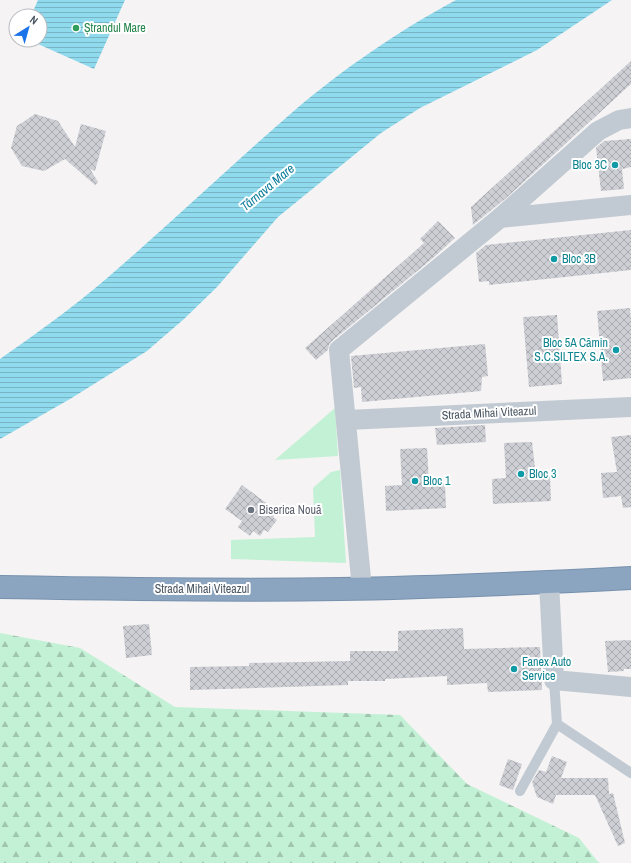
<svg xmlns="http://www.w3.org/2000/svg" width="631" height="863" viewBox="0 0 631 863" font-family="'Archivo Narrow',sans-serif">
	<defs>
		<pattern id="forest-firs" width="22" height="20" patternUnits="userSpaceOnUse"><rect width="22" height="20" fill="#c3f1d5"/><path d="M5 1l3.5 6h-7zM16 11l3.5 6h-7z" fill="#a0c6b0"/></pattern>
		<pattern id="water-rules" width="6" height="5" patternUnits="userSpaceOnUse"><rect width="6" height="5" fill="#90daee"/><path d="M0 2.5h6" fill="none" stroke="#78b4c4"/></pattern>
		<pattern id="building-cross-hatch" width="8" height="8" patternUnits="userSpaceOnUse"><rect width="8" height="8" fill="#cdcfd5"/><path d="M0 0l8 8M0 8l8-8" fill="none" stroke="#a8abb0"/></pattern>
	</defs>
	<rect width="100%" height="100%" fill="#f5f3f3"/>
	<g fill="#c3f1d5">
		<polygon points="335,408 338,456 275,460"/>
		<polygon points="340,470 346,563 231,559 231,540 315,537 313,488 331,472"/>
	</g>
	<polygon fill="url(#forest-firs)" points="0,633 80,648 175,707 400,715 467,784 579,838 599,863 0,863"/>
	<g fill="url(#water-rules)">
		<polygon points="38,0 125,0 94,69 29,40 40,40 40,16 31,16"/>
		<path d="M456,0h156l-75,50 -117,58 -39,25 -103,84 -61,70 -33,32 -37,32 -77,48 -70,40v-80c36,-25 72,-51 106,-80 64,-55 125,-114 189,-169 48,-41 105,-80 161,-110z"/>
	</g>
	<g fill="url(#building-cross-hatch)">
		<polygon points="631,61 631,84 505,199 473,225 471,207"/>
		<polygon points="35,114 58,121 75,147 81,124 106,131 95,171 90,169 98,182 95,185 65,159 44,171 22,166 11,148 17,126"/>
		<polygon points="631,139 631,167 622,169 624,189 601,191 596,148 604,141"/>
		<polygon points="438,221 455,238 433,258 332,341 329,345 328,350 316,360 305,348 424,243 420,239"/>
		<polygon points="631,230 631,270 489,285 489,281 479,282 476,253 486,245"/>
		<polygon points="630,308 631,321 631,378 603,381 597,311"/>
		<polygon points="557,315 562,384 529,387 523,317"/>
		<polygon points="485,344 488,376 482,377 481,391 362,402 361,387 354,388 351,356"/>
		<polygon points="485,425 486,442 437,445 435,428"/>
		<polygon points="631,435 631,507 623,508 621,496 603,498 601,473 617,472 611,437"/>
		<polygon points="532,442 536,477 550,476 551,501 493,504 492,479 506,478 504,443"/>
		<polygon points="427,448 429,483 445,483 446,508 386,511 385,486 402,485 400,449"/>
		<polygon points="242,485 269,505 268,506 276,512 273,517 277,520 268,532 264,530 260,536 253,531 250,536 238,527 242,521 225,509"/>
		<polygon points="149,624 152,655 126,658 123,626"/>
		<polygon points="463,628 464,649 540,647 542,690 488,692 487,683 447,685 447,676 385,679 385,681 348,681 348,685 190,690 190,667 249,666 249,663 350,661 350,651 398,651 398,631"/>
		<polygon points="631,640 631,669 624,669 624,671 608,672 605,641"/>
		<polygon points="552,756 567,762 561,778 608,778 609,794 613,793 625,843 618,846 595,795 556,795 553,804 537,797 532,782 539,770 546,772"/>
		<polygon points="508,759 522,764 513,790 499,785"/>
	</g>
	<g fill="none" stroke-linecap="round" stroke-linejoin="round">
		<defs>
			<path id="highway" d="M0,587c113,2 226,4 339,2 98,-1 195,-6 292,-11"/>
		</defs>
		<use href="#highway" stroke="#7690ad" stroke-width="24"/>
		<g stroke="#c1cad2" stroke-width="10">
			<polyline points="557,724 631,773"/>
			<polyline points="520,791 557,724 554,680"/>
		</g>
		<g stroke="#c1cad2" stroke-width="20">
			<polyline points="500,218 598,131 619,120 631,118"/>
			<polyline points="347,420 631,407"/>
			<polyline points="549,582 554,680 631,687"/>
			<polyline points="362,589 339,350 500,218 631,205"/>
		</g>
		<use href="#highway" stroke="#8ba5c1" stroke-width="22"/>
	</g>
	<circle fill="#2e9e5b" stroke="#fff" stroke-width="1.5" cx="76" cy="28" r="4"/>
	<g fill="#0f9aa8" stroke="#fff" stroke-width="1.5">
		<circle cx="615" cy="165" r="4"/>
		<circle cx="554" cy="259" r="4"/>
		<circle cx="616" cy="350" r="4"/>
		<circle cx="521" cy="474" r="4"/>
		<circle cx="415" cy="481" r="4"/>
		<circle cx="514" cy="669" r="4"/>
	</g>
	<circle fill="#6b7280" stroke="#fff" stroke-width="1.5" cx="251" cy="510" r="4"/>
	<g text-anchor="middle" stroke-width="4" stroke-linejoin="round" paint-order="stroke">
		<g font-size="12" fill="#27864d" stroke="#fff" text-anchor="start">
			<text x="84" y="32">Ștrandul Mare</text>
		</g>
		<g font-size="12" fill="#0d838f" stroke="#fff" text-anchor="start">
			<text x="607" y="169" text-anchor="end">Bloc 3C</text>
			<text x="562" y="263">Bloc 3B</text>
			<text x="608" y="347" text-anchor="end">Bloc 5A Cămin<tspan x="608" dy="14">S.C.SILTEX S.A.</tspan></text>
			<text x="529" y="478">Bloc 3</text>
			<text x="423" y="485">Bloc 1</text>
			<text x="522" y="666">Fanex Auto<tspan x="522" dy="14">Service</tspan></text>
		</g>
		<g font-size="12" fill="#4a5661" stroke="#fff">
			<text transform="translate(489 413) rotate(-3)" y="4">Strada Mihai Viteazul</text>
			<text x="202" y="593">Strada Mihai Viteazul</text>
		</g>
		<g font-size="12" fill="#5b616d" stroke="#fff" text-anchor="start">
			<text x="259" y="514">Biserica Nouă</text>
		</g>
		<g font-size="13" font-style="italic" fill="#0c7c9b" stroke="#fff">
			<text transform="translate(267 187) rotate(-40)" y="5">Târnava Mare</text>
		</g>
	</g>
	<g transform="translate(28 28) rotate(37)"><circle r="19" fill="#ffffff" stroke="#b7bbc0"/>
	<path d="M0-3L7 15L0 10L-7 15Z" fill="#1a73e8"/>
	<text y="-6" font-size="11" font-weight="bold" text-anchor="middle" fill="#4a5661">N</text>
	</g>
</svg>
